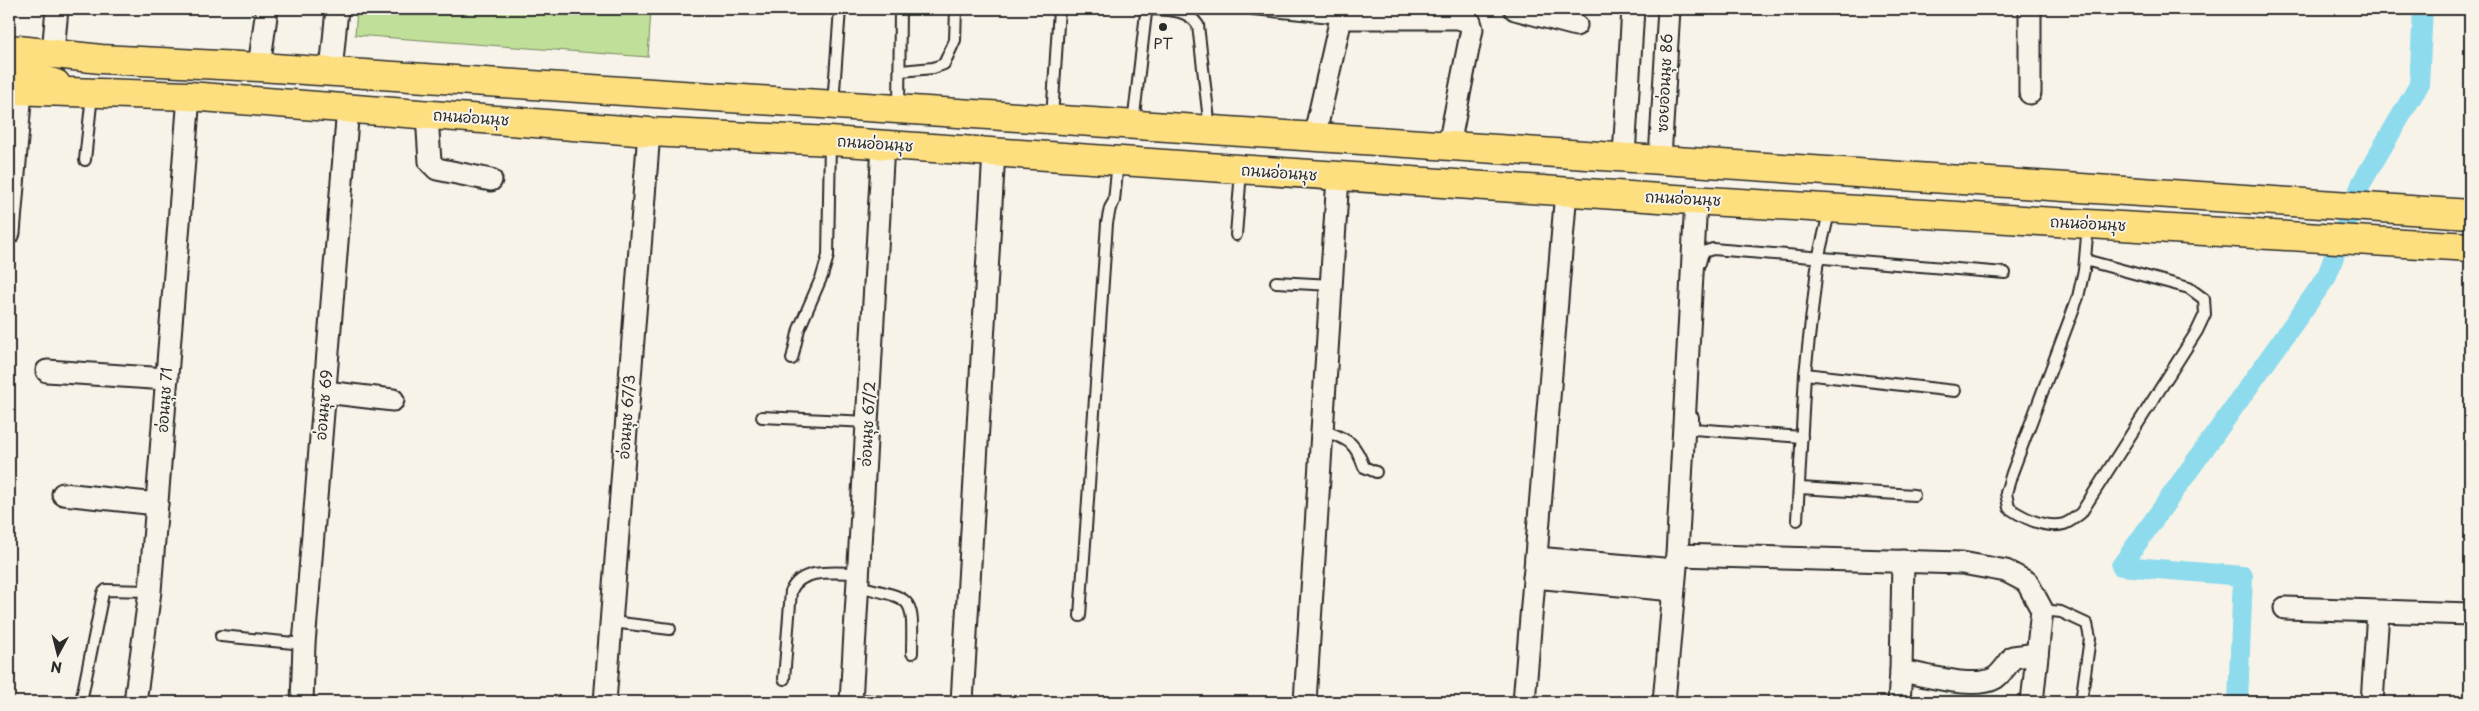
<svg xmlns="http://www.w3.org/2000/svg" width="2479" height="711" viewBox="0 0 2479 711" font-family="'Playpen Sans','Playpen Sans Thai',sans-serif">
	<rect width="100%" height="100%" fill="#f7f3e8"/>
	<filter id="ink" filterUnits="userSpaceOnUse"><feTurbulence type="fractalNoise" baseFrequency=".02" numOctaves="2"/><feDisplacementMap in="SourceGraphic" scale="10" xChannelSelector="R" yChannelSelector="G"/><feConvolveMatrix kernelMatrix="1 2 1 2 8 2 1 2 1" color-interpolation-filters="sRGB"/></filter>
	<g filter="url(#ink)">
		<polygon fill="#c0e099" stroke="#768662" points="357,9 651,9 648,57 355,35"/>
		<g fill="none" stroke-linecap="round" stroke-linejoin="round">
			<polyline stroke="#8edbed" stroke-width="20" points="2238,702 2243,576 2121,566 2326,278 2362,182 2419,85 2423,9"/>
			<defs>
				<g id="lane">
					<polyline points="1253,9 1341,18"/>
					<polyline points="901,71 933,68 944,64 955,40 956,9"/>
					<polyline points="833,104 840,9"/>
					<polyline points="899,108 900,9"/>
					<polyline points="1052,118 1059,9"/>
					<path d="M1133,124l13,-111 5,-4c18,1 36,0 47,16l12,104"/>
					<polyline points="85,160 92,95"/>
					<polyline points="1236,235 1241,171"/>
					<path d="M2085,260l104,28 15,11 1,15 -8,17 -116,182c-5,4 -11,9 -17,11 -18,5 -40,-6 -55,-16l-3,-15 6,-20 66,-176 6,-27 4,-45"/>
					<polyline points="1700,263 1703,252 1713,249 2005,273"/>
					<polyline points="1276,282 1332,285"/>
					<polyline points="792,359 799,329 822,276 828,256 830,142"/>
					<polyline points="1805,374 1955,391"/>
					<polyline points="762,417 868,422"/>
					<polyline points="1693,417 1693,429 1802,437"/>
					<path d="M1323,430c25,10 31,10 41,37l12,5"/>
					<polyline points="1800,488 1914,495"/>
					<polyline points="1797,520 1805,374 1818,259 1830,209"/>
					<path d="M858,586c56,14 55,8 54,67"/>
					<polyline points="2042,610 2061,612 2087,624 2090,638 2081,702"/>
					<polyline points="1080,616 1107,223 1110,208 1114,201 1118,161"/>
					<polyline points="612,622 670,629"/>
					<polyline points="221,636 304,644"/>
					<path d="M784,679l7,-88c10,-24 46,-18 68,-18"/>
					<polyline points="852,699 881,702"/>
					<polyline points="81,702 103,593 106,590 150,591"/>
				</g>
				<g id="street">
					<polyline points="1515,9 1576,25"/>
					<polyline points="53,52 57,9"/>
					<polyline points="259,67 267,9"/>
					<polyline points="331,72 337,9"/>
					<polyline points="2030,93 2030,9"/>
					<polyline points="427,115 430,162 437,169 491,180"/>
					<polyline points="1314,138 1341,18 1458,18 1470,22 1472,29 1449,145"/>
					<polyline points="1624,155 1633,9"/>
					<polyline points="1660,158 1669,9"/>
					<polyline points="9,233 21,91"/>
					<polyline points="47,371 167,379"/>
					<polyline points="325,392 393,400"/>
					<polyline points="63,494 157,504"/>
					<polyline points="1677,555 1962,563 2006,571 2027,582 2042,610 2032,702"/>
					<polyline points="1536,558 1675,570"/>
					<path d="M1903,561l-2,110c23,4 74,19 94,7 7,-5 13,-14 18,-21l24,-3"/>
					<polyline points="1534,577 1673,590"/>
					<polyline points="2285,608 2470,614"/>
					<polyline points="135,702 150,591 189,96"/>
					<polyline points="302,702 304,644 348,108"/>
					<polyline points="605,702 649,132"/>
					<polyline points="851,702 883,145"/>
					<polyline points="962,702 994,152"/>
					<polyline points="1305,702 1338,177"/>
					<polyline points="1524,702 1566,191"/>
					<polyline points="1664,702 1677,555 1696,200"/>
					<polyline points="1899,702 1901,671"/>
					<polyline points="2372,702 2378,612"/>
				</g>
				<g id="primary">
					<path d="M9,49l92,10 158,8c737,49 1474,96 2211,147"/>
					<polyline points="9,68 56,84"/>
					<polyline points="9,90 189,96 649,132 830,141 1659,198 2470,247"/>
				</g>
			</defs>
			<use href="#lane" stroke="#2b2b2b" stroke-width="14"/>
			<use href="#street" stroke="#2b2b2b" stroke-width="25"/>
			<use href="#primary" stroke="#2b2b2b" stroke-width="31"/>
			<use href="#lane" stroke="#f7f3e8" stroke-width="10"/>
			<use href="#street" stroke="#f7f3e8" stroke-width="21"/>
			<use href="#primary" stroke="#fedf80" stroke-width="28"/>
		</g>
	</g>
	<circle fill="#2b2b2b" stroke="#f7f3e8" stroke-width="2" cx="1163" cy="27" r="5"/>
	<g text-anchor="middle" stroke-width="4" stroke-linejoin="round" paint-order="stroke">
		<g font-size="15" fill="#2b2b2b" stroke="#f7f3e8">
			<text x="1163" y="49">PT</text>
		</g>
		<g font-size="15" fill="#2b2b2b" stroke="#f7f3e8">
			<text transform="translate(1665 83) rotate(-87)" y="5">ซอยอ่อนนุช 86</text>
			<text transform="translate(471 118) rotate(4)" y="5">ถนนอ่อนนุช</text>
			<text transform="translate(875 144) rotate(4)" y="5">ถนนอ่อนนุช</text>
			<text transform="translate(1279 173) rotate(4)" y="5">ถนนอ่อนนุช</text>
			<text transform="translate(1683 199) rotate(3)" y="5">ถนนอ่อนนุช</text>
			<text transform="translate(2088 224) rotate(3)" y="5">ถนนอ่อนนุช</text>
			<text transform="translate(165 400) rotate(-86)" y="5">อ่อนนุช 71</text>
			<text transform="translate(324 405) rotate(-85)" y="5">อ่อนนุช 69</text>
			<text transform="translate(627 417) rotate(-86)" y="5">อ่อนนุช 67/3</text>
			<text transform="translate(868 424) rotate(-87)" y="5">อ่อนนุช 67/2</text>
		</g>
	</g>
	<rect width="2479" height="711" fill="none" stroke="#f7f3e8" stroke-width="30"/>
	<rect x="15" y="15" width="2449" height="681" fill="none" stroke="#2b2b2b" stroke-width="2" filter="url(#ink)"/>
	<g transform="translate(58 654) rotate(187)" stroke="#f7f3e8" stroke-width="4" paint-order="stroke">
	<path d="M0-4L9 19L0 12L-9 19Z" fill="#2b2b2b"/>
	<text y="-8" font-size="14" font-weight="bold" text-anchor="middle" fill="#2b2b2b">N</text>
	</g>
</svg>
